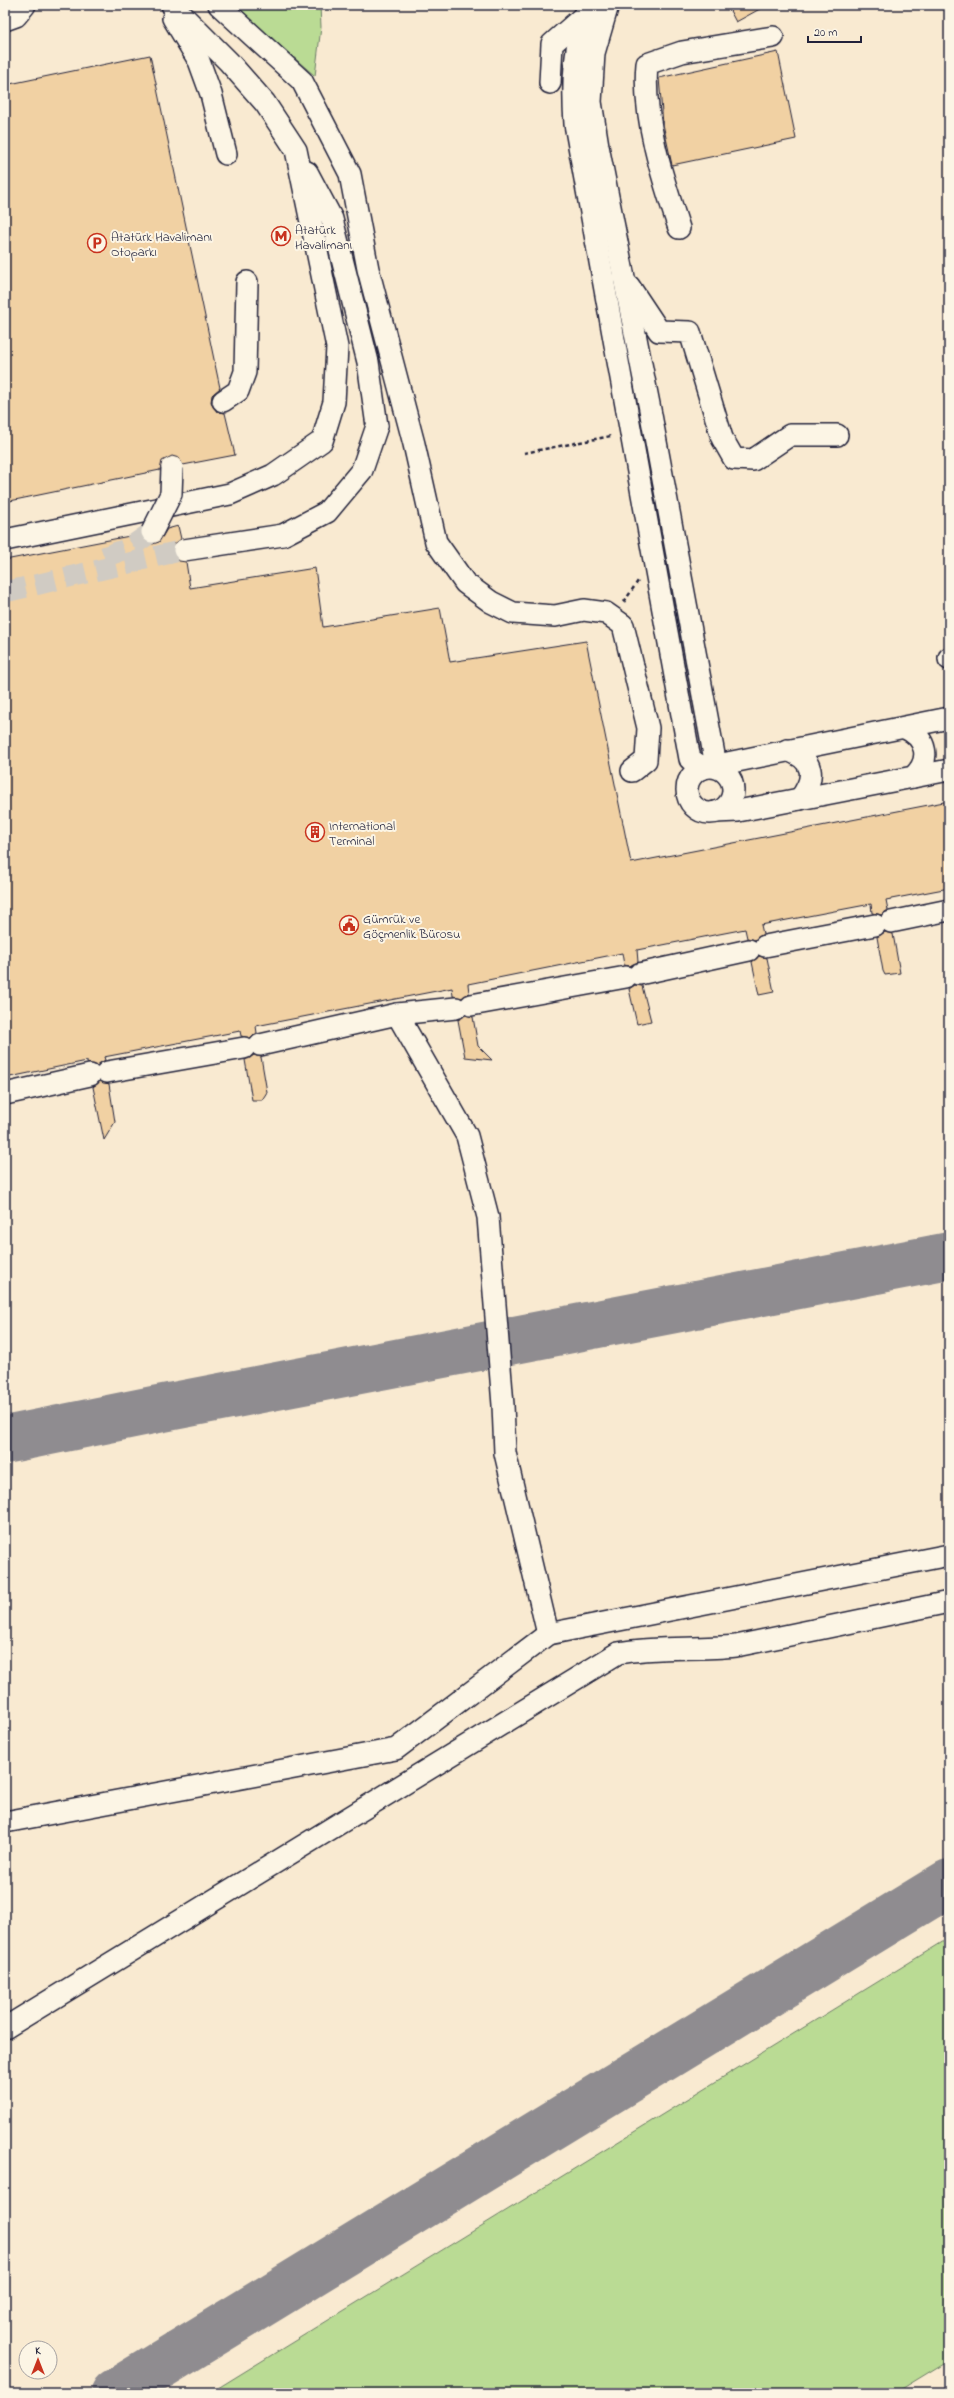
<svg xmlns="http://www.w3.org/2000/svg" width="954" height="2398" viewBox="0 0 954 2398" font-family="'Indie Flower',sans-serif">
	<rect width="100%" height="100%" fill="#fcf5e5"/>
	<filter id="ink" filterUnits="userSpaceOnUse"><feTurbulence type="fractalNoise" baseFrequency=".025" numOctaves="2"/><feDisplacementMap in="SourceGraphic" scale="8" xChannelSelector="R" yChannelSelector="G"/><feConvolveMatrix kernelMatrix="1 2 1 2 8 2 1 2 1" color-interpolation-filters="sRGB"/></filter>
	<g filter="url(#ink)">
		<path fill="#f9ead1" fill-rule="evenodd" d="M5,5h944v2388h-944zM26,2348h24v24h-24z"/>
		<g fill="#badb94" stroke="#6e7e68">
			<polygon points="234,5 320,5 321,27 315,76"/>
			<polygon points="949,1938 949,2360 895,2393 210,2393"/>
		</g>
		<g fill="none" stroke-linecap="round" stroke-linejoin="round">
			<g stroke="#8f8c90" stroke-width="48">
				<polyline points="5,1440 153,1410 949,1256"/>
				<polyline points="115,2393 949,1883"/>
			</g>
		</g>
		<g fill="#f1d1a3" stroke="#22223b">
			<polygon points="727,5 767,5 736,22"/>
			<polygon points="778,52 796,139 672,165 663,124 659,78"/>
			<polygon points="150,55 220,388 212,395 211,402 217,412 225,413 235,455 183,465 179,458 172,456 162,461 160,470 5,502 5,85"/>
			<polygon points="178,526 181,539 173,545 172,552 179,561 186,562 190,588 315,568 323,627 440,608 450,662 586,641 631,863 949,801 949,888 886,900 888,910 881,915 872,913 871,904 761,925 763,934 755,940 747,938 745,929 637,950 638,962 630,966 624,965 622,953 468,984 469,993 462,998 453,996 452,988 256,1026 257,1033 250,1038 241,1036 240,1031 104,1057 105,1060 97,1066 87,1063 87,1061 5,1078 5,560 140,534 146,543 153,544 159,542 167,529"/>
			<polygon points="885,932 893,934 900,973 885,975 883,971 877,937"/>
			<polygon points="759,956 767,958 774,992 759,995 752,962"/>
			<polygon points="635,985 642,986 651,1021 637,1024 629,989"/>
			<polygon points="465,1015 473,1017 478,1046 492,1060 465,1057 458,1020"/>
			<polygon points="254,1055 261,1057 267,1092 262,1100 252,1100 245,1060"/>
			<polygon points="100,1081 109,1084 115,1122 104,1140 93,1087"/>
		</g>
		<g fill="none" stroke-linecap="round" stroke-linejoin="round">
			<g stroke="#d0cbc3" stroke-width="21" stroke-dasharray="21 10" stroke-linecap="butt">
				<polyline points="104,557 129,548 152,532"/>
				<polyline points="5,592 184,550"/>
			</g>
			<defs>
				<g id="minor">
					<polyline points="219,5 302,81 350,174 368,269 414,444 436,542 465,583 491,602 513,613 555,616 584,610 606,613 623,625 648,728 646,760 632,771"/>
					<path d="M588,5c-14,40 -16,78 -13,119l115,635 13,9 246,-50"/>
					<polyline points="608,5 594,53 591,102 598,146 649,404 715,760 703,768"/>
					<polyline points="173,18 199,61 211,94 226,154"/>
					<polyline points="5,20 16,16 25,5"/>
					<polyline points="550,83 552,44 585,15"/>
					<polyline points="307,172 332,219 368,362 377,426"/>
					<path d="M679,228c-16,-48 -37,-112 -32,-164l35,-12 91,-15"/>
					<polyline points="629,286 659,331 690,332 722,438 734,459 753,460 790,435 837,435"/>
					<polyline points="223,401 238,391 245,372 247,282"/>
					<polyline points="5,540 230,494 273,475 322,441 334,402 337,347 296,150 265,103 229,62 172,5"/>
					<polyline points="949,658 949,659"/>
					<path d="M787,750c28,10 29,27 13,49"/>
					<circle cx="710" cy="790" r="23"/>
					<polyline points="913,777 949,770"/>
					<path d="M715,812l23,-1 175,-34c19,-17 14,-39 -8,-49"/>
					<polyline points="891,922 949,910"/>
					<polyline points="765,946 875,925"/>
					<polyline points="639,974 749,950"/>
					<polyline points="471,1005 626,977"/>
					<polyline points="397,1014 467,1136 488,1217 503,1405 505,1453 548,1634"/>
					<polyline points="260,1045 397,1014 456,1008"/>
					<polyline points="107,1072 244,1048"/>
					<polyline points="5,1094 90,1075"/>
					<polyline points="5,1822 396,1749 548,1634 949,1555"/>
					<path d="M5,2028l613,-375c39,-7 78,-3 118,-7l213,-44"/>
				</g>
			</defs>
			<use href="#minor" stroke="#22223b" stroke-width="24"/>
			<g stroke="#22223b" stroke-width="2.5" stroke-dasharray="4 3" stroke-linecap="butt">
				<polyline points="524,453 611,436"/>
				<polyline points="624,602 638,581"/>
			</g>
			<use href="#minor" stroke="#fcf5e5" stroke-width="21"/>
			<defs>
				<g id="minor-bridge">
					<polyline points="152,532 171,494 172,468"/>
					<polyline points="184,550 283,535 327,512 362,470 377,426"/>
				</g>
			</defs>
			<use href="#minor-bridge" stroke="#22223b" stroke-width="24" stroke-linecap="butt"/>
			<use href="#minor-bridge" stroke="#fcf5e5" stroke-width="21"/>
		</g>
	</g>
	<defs>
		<symbol id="metro-ring" viewBox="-11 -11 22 22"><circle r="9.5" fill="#fcf5e5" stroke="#c8321e" stroke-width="1.5"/><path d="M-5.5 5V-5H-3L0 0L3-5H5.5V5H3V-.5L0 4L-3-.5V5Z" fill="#c8321e"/></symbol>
		<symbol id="parking-ring" viewBox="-11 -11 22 22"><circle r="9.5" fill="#fcf5e5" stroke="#c8321e" stroke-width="1.5"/><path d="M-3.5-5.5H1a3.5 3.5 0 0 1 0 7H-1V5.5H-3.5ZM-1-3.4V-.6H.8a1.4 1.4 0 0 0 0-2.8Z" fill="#c8321e"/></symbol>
		<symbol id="building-ring" viewBox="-11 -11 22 22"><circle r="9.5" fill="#fcf5e5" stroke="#c8321e" stroke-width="1.5"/><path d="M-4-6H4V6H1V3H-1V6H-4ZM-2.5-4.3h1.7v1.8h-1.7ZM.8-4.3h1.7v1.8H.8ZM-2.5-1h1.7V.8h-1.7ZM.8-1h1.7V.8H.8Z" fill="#c8321e"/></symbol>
		<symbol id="civic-ring" viewBox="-11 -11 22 22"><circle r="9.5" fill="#fcf5e5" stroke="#c8321e" stroke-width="1.5"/><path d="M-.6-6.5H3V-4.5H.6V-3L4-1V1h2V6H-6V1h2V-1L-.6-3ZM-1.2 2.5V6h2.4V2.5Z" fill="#c8321e"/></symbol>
	</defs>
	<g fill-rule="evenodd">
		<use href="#metro-ring" x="270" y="225" width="22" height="22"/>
		<use href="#parking-ring" x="86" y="232" width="22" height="22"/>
		<use href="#building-ring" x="304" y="821" width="22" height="22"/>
		<use href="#civic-ring" x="338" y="914" width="22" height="22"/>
	</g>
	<g text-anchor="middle" stroke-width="4" stroke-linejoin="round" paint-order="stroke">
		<g font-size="13" fill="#22223b" stroke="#fcf5e5" text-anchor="start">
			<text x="295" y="234">Atatürk<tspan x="295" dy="15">Havalimanı</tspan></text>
			<text x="111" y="241">Atatürk Havalimanı<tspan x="111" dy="15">Otoparkı</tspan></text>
			<text x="329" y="830">International<tspan x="329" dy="15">Terminal</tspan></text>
			<text x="363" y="923">Gümrük ve<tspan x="363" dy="15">Göçmenlik Bürosu</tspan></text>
		</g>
	</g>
	<rect width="954" height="2398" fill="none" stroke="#fcf5e5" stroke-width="20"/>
	<rect x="10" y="10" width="934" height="2378" fill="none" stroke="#22223b" stroke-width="1.5" filter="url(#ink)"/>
	<g transform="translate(38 2360)"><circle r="19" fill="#fcf5e5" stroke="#a5a1a1"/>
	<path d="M0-3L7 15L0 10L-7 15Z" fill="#c8321e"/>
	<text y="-6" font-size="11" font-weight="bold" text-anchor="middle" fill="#22223b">K</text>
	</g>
	<path d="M808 36v6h53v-6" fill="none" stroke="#22223b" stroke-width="2"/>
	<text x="814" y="36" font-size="12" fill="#22223b" stroke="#fcf5e5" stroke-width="3" paint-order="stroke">20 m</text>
</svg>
